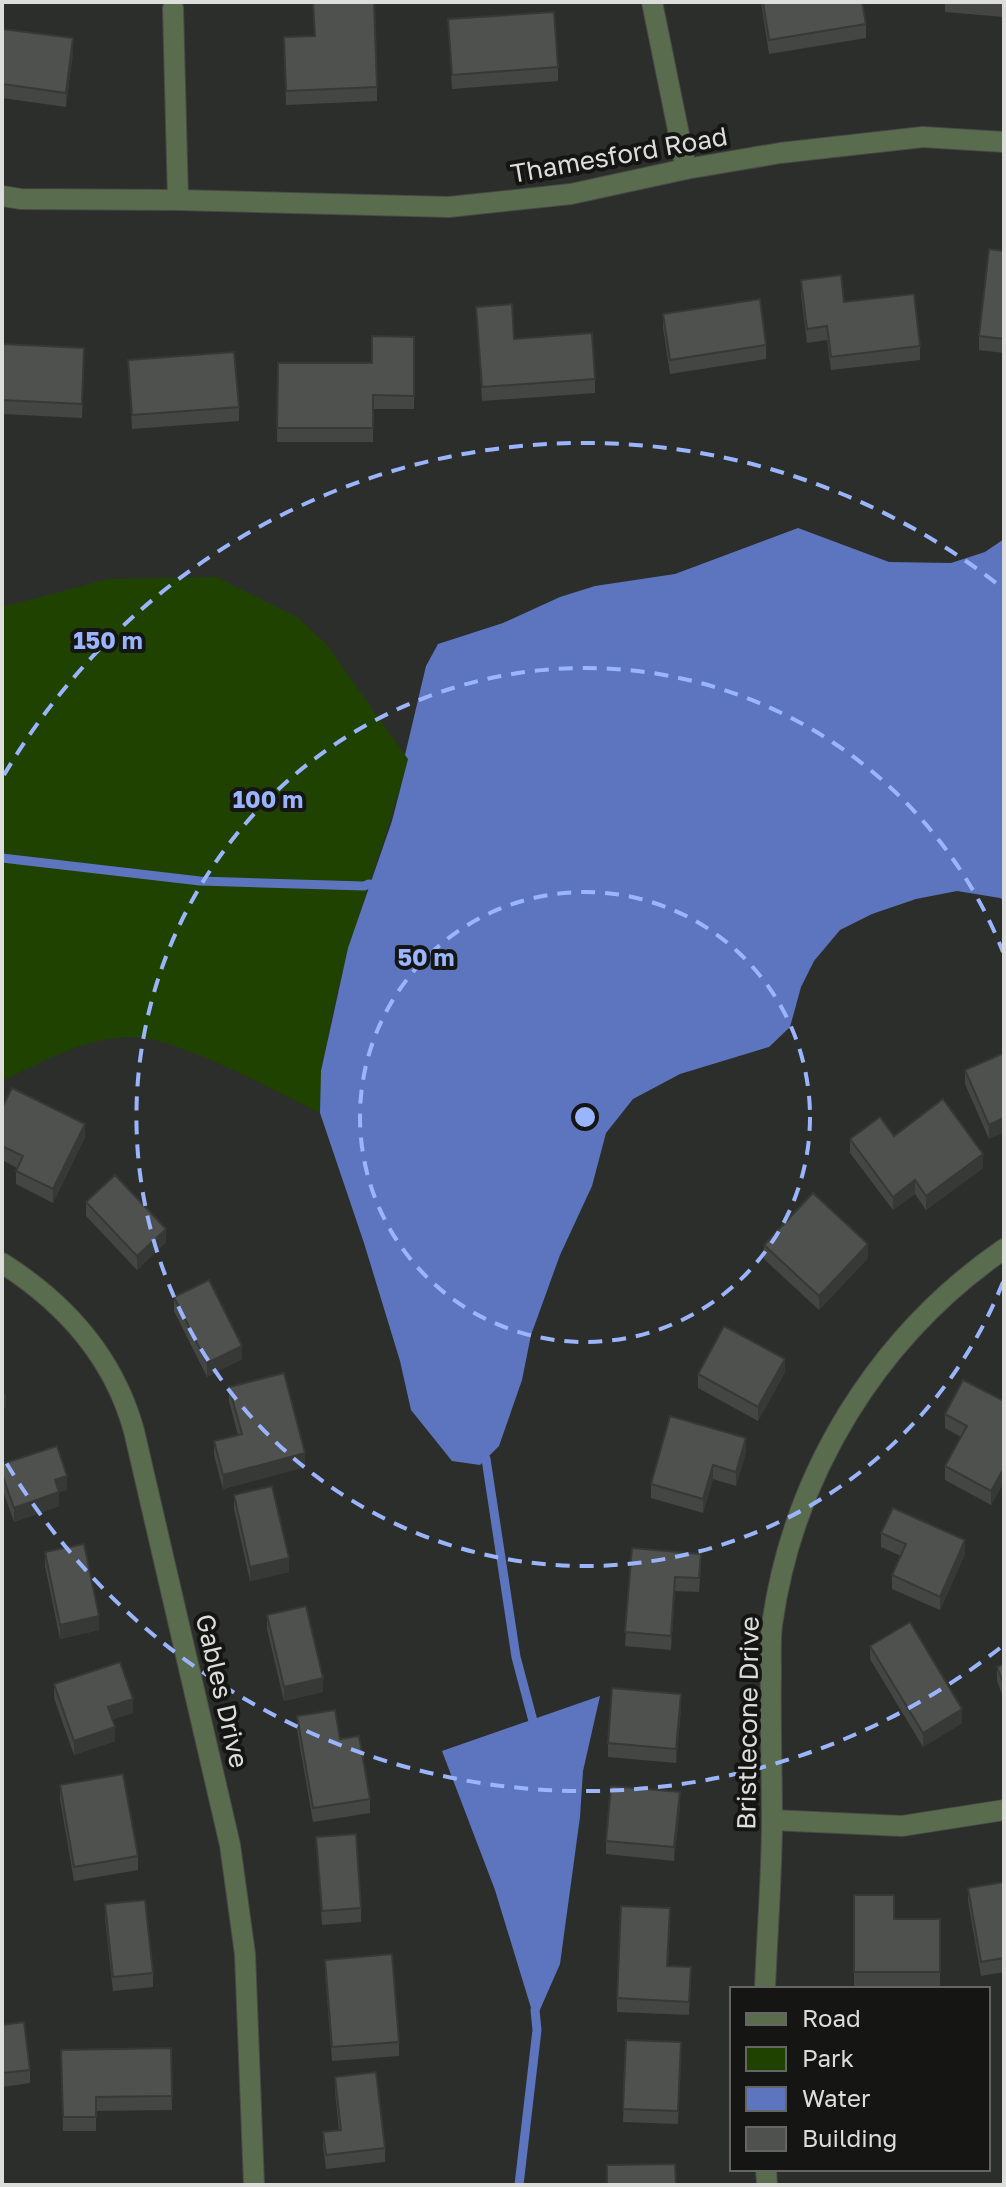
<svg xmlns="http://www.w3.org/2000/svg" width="1006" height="2187" viewBox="0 0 1006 2187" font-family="'Golos Text',sans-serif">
	<rect width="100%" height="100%" fill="#2c2e2b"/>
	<path fill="#1f4200" d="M216,577l81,40 29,27 82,115c-31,117 -85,231 -88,354 -44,-21 -147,-79 -192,-76 -46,2 -86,25 -126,44v-474l106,-28z"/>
	<g fill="#5d75bf">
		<polygon points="798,528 889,562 951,563 985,552 1004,539 1004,900 1000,898 957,891 916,899 872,914 840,930 814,961 801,987 790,1027 769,1047 680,1074 633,1099 606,1133 592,1186 560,1255 531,1335 522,1380 499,1446 480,1465 452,1461 411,1410 400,1361 364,1243 320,1113 321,1071 348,948 392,821 408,759 405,755 426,666 438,644 503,623 560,597 595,586 675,574"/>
		<polygon points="600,1696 583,1771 580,1817 560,1964 535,2021 495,1890 442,1751"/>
	</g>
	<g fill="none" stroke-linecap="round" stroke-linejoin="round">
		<g stroke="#5d75bf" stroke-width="9">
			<polyline points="2,858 200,881 364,886 369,884 378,886"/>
			<polyline points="480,1448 486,1459 516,1657 533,1721 533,1731"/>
			<polyline points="519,2185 537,2030 535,2010"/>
		</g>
		<defs>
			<g id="street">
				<polyline points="652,2 686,169"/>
				<polyline points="173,8 178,200"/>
				<polyline points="2,196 21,199 178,200 449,207 571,194 686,169 780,153 923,137 1004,142"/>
				<path d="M2,1263c63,40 112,95 132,168l96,414 15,109 9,231"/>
				<polyline points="772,1820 902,1826 1004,1810"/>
				<path d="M765,1989c2,-56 7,-113 7,-170 0,-48 -2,-97 -1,-145 0,-16 -1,-33 1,-49 21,-152 106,-289 232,-376"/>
				<polyline points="766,2169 767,2185"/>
			</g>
		</defs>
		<use href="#street" stroke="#484a47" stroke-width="22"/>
		<use href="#street" stroke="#596d4e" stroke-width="20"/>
	</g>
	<g fill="#444643">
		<polygon points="761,2 862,2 866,24 866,38 769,54"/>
		<polygon points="945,2 1004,2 1004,17 945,12"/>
		<polygon points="448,19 558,67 558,81 452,89"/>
		<polygon points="2,29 73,52 66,107 2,98"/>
		<polygon points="314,36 377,87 377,101 286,105 284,37"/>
		<polygon points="1004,251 1004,353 979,350 979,336"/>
		<polygon points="801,280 844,302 920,346 920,360 831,370 827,340 807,343 801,294"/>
		<polygon points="476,307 514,339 595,379 595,393 482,401"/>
		<polygon points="663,314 766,345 766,359 670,374 663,328"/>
		<polygon points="414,337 414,409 373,409 373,442 277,442 278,363 372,363"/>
		<polygon points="2,344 84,362 82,418 2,414"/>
		<polygon points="128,360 239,407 239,421 132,429"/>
		<polygon points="1004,1053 1004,1132 989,1139 965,1084 965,1070"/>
		<polygon points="2,1108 85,1137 53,1203 16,1184 16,1171 17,1168 2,1160"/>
		<polygon points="894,1136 983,1168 926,1210 915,1194 893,1210 850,1153 850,1139"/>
		<polygon points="86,1202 166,1242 137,1270 86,1216"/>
		<polygon points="764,1245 868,1258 819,1310 764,1259"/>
		<polygon points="174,1297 242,1359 207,1377 174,1311"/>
		<polygon points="785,1372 758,1421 698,1388 698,1374"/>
		<polygon points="229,1387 305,1467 223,1489 214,1455 214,1441 238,1435 229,1401"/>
		<polygon points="1004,1401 1004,1482 991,1505 945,1480 945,1466 961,1437 945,1428 945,1414"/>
		<polygon points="746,1452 736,1486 713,1479 703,1513 651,1498 651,1484"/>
		<polygon points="2,1464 67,1490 59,1492 59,1506 14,1522 2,1488"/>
		<polygon points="234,1495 289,1572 250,1581 234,1509"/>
		<polygon points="881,1533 965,1554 940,1610 892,1589 892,1575 901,1556 881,1547"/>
		<polygon points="632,1548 701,1567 699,1592 675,1591 671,1650 625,1646"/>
		<polygon points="45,1552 99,1630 60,1639 45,1566"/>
		<polygon points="267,1615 323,1692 284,1701 267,1629"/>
		<polygon points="870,1646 962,1723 923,1747 870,1659"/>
		<polygon points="1004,1664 1004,1699 997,1681 997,1667"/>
		<polygon points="54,1684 133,1713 112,1719 115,1741 74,1755 54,1698"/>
		<polygon points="681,1708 676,1763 608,1757 608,1743"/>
		<polygon points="297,1716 340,1739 370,1799 370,1813 313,1822 297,1730"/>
		<polygon points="60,1785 138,1856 138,1870 74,1881 60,1799"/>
		<polygon points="680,1806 674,1861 606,1854 606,1841"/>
		<polygon points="316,1837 361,1908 361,1922 322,1925"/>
		<polygon points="1004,1882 1004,1972 981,1976 968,1901 968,1888"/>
		<polygon points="854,1895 894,1919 940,1919 940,1986 854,1986"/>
		<polygon points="105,1904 153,1973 153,1987 113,1991 105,1918"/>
		<polygon points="670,1922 668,1966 691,1981 689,2015 617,2012 617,1998"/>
		<polygon points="325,1960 399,2042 399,2056 332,2061 325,1973"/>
		<polygon points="2,2025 30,2070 30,2083 2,2087"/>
		<polygon points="626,2040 681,2042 678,2124 623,2122"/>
		<polygon points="171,2048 172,2110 96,2111 96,2131 63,2131 61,2050"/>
		<polygon points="335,2077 385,2148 385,2162 326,2169 323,2146 323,2132 339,2130 335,2091"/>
	</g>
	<g fill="#373937">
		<polygon points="73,38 73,52 66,107 66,93"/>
		<polygon points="1004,1118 1004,1132 989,1139 989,1125"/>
		<polygon points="85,1124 85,1137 53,1203 53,1189"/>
		<polygon points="983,1154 983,1168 926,1210 926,1196"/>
		<polygon points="915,1180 915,1194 893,1210 893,1197"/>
		<polygon points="166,1229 166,1242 137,1270 137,1256"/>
		<polygon points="868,1244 868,1258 819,1310 819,1296"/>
		<polygon points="242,1346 242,1359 207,1377 207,1363"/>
		<polygon points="785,1359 785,1372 758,1421 758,1407"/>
		<polygon points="6,1393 6,1407 2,1411 2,1397"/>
		<polygon points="746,1438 746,1452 736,1486 736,1472"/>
		<polygon points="305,1453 305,1467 223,1489 223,1475"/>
		<polygon points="713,1465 713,1479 703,1513 703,1499"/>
		<polygon points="1004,1468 1004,1482 991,1505 991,1491"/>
		<polygon points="67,1476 67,1490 59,1492 59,1506 14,1522 14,1508 55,1480"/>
		<polygon points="965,1540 965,1554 940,1610 940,1597"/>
		<polygon points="289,1558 289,1572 250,1581 250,1567"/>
		<polygon points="675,1577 675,1591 671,1650 671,1636"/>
		<polygon points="99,1616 99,1630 60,1639 60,1625"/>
		<polygon points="323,1678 323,1692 284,1701 284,1687"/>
		<polygon points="681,1694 681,1708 676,1763 676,1749"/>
		<polygon points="133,1699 133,1713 108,1721 108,1707"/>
		<polygon points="962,1709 962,1723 923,1747 923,1733"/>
		<polygon points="115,1727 115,1741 74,1755 74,1741"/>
		<polygon points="680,1792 680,1806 674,1861 674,1847"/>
	</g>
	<g fill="#4f514e" stroke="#373937" stroke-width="2">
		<polygon points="313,2 374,2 377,87 286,91 284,37 315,36"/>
		<polygon points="763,2 862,2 866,24 769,40"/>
		<polygon points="554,12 558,67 452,75 448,19"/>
		<polygon points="2,29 73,38 66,93 2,84"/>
		<polygon points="989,249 1004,251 1004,339 979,336"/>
		<polygon points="841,275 844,302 914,294 920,346 831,357 827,326 807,329 801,280"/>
		<polygon points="760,299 766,345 670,360 663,314"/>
		<polygon points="512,304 514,339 592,333 595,379 482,387 476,307"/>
		<polygon points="372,336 414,337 414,396 373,395 373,428 277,428 278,363 372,363"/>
		<polygon points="2,344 84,348 82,404 2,400"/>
		<polygon points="234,352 239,407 132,415 128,360"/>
		<polygon points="1004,1053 1004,1118 989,1125 965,1070"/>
		<polygon points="12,1088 85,1124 53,1189 16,1171 23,1156 2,1146 2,1108"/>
		<polygon points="943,1099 983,1154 926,1196 915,1180 893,1197 850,1139 880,1117 894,1136"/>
		<polygon points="115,1175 166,1229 137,1256 86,1202"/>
		<polygon points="813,1193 868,1244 819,1296 764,1245"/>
		<polygon points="209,1280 242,1346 207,1363 174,1297"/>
		<polygon points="724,1326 785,1359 758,1407 698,1374"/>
		<polygon points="284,1373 305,1453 223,1475 214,1441 242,1434 229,1387"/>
		<polygon points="963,1380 1004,1401 1004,1468 991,1491 945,1466 967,1426 945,1414"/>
		<polygon points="670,1416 746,1438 736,1472 713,1465 703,1499 651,1484"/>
		<polygon points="57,1446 67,1476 55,1480 59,1492 14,1508 2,1474 2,1464"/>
		<polygon points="272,1486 289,1558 250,1567 234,1495"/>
		<polygon points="893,1508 965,1540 940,1597 892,1575 906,1544 881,1533"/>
		<polygon points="84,1544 99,1616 60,1625 45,1552"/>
		<polygon points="632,1548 701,1554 699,1578 675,1577 671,1636 625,1632"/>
		<polygon points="306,1606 323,1678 284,1687 267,1615"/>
		<polygon points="910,1622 962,1709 923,1733 870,1646"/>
		<polygon points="120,1662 133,1699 108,1707 115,1727 74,1741 54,1684"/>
		<polygon points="1004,1664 1004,1685 997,1667"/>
		<polygon points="612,1688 681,1694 676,1749 608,1743"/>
		<polygon points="335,1710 340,1739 359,1736 370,1799 313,1808 297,1716"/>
		<polygon points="123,1774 138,1856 74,1867 60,1785"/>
		<polygon points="611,1786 680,1792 674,1847 606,1841"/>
		<polygon points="356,1834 361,1908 322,1911 316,1837"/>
		<polygon points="1004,1882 1004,1958 981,1962 968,1888"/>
		<polygon points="854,1895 894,1895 894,1919 940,1919 940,1972 854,1972"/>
		<polygon points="145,1900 153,1973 113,1977 105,1904"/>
		<polygon points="621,1906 670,1908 667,1966 691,1967 689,2002 617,1998"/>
		<polygon points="392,1954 399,2042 332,2047 325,1960"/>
		<polygon points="24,2022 30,2070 2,2073 2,2025"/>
		<polygon points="626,2040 681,2042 678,2111 623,2109"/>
		<polygon points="171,2048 172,2096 96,2097 96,2117 63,2117 61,2050"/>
		<polygon points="376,2072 385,2148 326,2155 323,2132 341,2130 335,2077"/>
		<polygon points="675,2164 676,2185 607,2185 607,2165"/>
	</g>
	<g fill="none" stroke="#9bb5fd" stroke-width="4" stroke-dasharray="14 10">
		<circle cx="585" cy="1117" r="225"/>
		<path d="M1003 1282A449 449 0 1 1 1003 952"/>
		<path d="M1000 1648A674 674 0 0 1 4 1459M4 775A674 674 0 0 1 1000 586"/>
	</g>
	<g text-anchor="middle" stroke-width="8" stroke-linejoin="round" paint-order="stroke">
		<g font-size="26" fill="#dddedc" stroke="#151614">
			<text transform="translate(619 155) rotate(-10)" y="9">Thamesford Road</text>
			<text transform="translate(222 1691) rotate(77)" y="9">Gables Drive</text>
			<text transform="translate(748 1723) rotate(-89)" y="9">Bristlecone Drive</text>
		</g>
	</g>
	<circle cx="585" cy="1117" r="12" fill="#9bb5fd" stroke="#151614" stroke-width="4"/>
	<g font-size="24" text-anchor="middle" font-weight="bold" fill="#9bb5fd" stroke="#151614" stroke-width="8" stroke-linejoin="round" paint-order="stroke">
		<text x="108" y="649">150 m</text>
		<text x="268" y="808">100 m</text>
		<text x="426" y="966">50 m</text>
	</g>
	<rect width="1006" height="2187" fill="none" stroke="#dddedc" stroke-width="8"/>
	<rect x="730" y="1987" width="260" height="184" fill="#151614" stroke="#656664" stroke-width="2"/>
	<rect x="746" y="2013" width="40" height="12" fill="#596d4e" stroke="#656664" stroke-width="2"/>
	<text x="802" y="2027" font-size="24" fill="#dddedc">Road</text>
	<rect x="746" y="2047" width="40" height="24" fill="#1f4200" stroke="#656664" stroke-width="2"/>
	<text x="802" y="2067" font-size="24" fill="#dddedc">Park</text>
	<rect x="746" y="2087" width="40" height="24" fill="#5d75bf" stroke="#656664" stroke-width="2"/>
	<text x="802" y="2107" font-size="24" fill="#dddedc">Water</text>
	<rect x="746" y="2127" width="40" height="24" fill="#4f514e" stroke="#656664" stroke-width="2"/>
	<text x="802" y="2147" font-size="24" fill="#dddedc">Building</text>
</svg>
